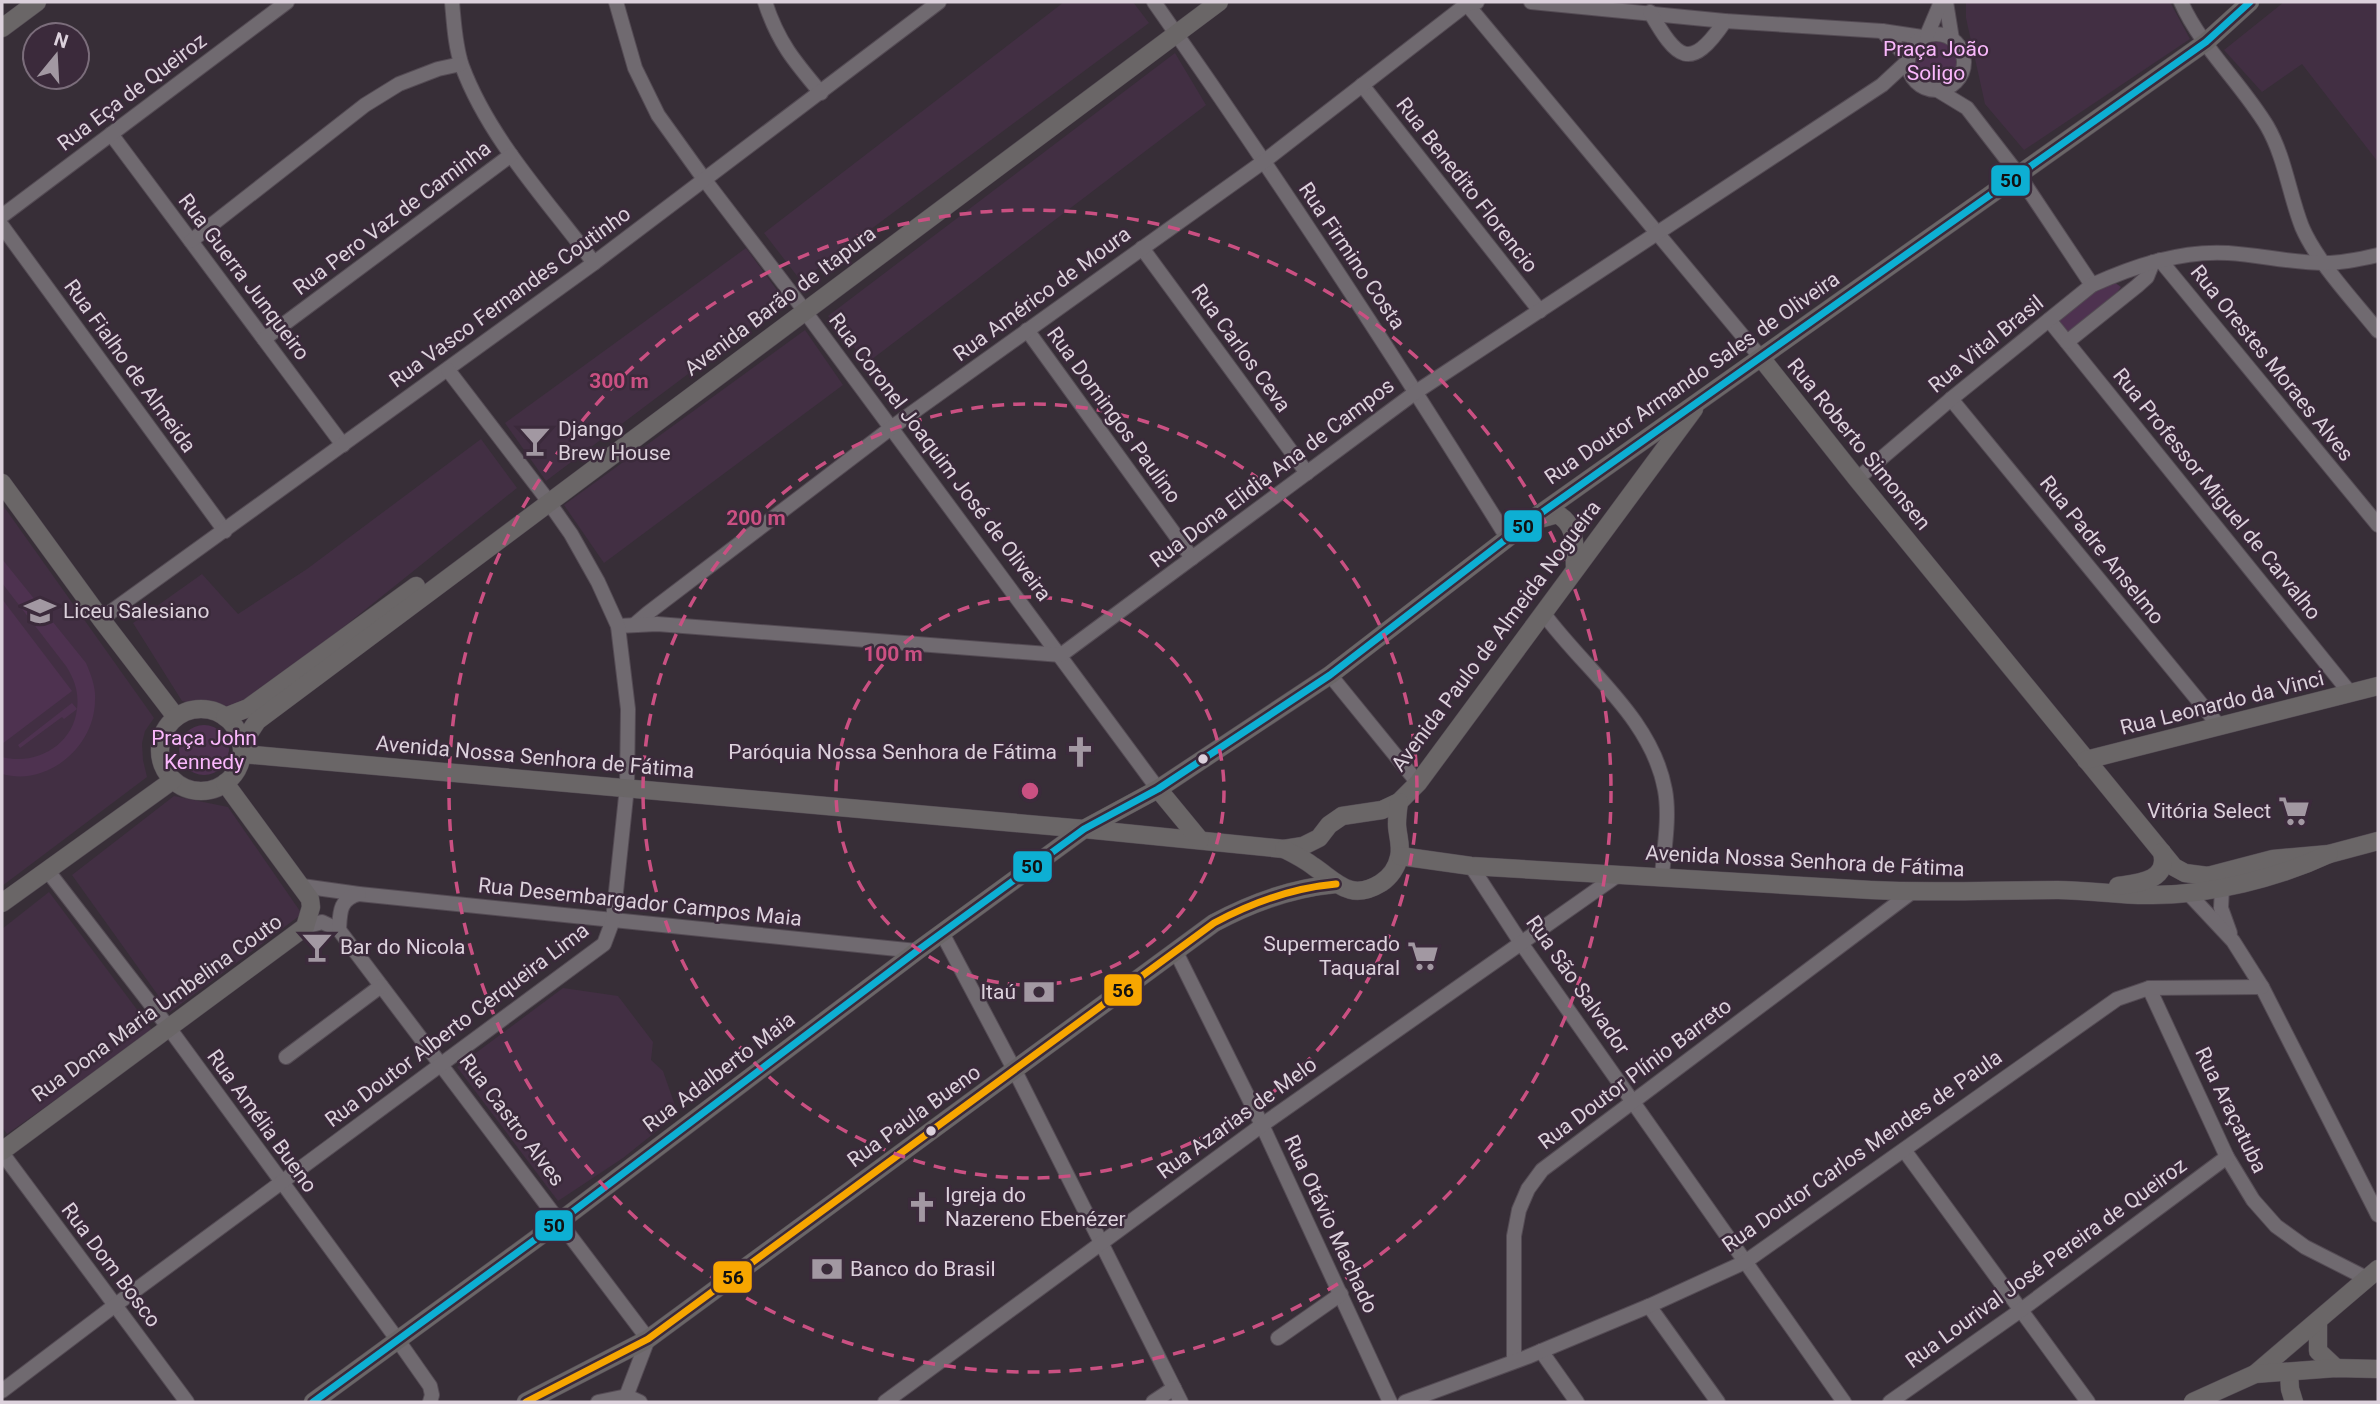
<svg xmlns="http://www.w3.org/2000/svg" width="2380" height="1404" viewBox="0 0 2380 1404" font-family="Roboto,sans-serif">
	<rect width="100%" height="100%" fill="#372e37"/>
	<g fill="#422f43">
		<polygon points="1064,2 1133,2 1149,23 801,281 764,233"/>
		<polygon points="1966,2 2170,2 2190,39 2024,150 1985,104 1966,18"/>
		<polygon points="2284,2 2378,2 2378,162 2302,64 2262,92 2224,50"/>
		<polygon points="1175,53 1206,105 867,363 828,316"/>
		<polygon points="746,248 785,301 546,481 505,423"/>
		<polygon points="805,330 843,385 604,563 564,505"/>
		<polygon points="481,439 517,488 255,698 219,709 182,701 133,623 202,574 238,614 307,569"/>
		<polygon points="2,504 154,718 145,731 142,743 143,760 147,777 2,886"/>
		<polygon points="174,796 228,807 302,914 170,1012 72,875"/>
		<polygon points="49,892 153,1031 7,1134 2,1127 2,929"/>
		<polygon points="563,988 618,996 653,1042 651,1060 663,1071 678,1114 623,1158 558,1201 457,1067"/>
	</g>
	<g fill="#4e3250">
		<circle cx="1936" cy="62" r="23"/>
		<polygon points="2114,282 2121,287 2117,292 2069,332 2065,332 2055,320 2095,288"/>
		<path d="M2,559l84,104c5,12 10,24 9,37 0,46 -47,87 -93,74v-17c34,9 71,-12 75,-48l-13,10 -2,-2 -42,31 -2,-3 54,-42 5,6c2,-16 -2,-29 -11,-43l-64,-83z"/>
		<polygon points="2,599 72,691 2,744"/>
		<circle cx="204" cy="750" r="25"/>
	</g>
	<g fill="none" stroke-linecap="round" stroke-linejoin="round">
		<defs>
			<g id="minor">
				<path d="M452,2c2,21 3,44 10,64 27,73 86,135 132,197"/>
				<polyline points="616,2 635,68 658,115 704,179 798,302 1158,789"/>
				<path d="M765,2c13,40 29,59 56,91"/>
				<path d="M1154,2c123,175 241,355 354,537"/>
				<polyline points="1465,2 1762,359"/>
				<polyline points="1531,2 1725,21 1882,31 1922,37"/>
				<polyline points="1946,2 1952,39"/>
				<path d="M2181,2c20,45 60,81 86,124 18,31 22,68 35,101 15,35 52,74 76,104"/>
				<path d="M1650,12c27,47 40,61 75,9"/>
				<polyline points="1882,31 1908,58"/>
				<circle cx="1936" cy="62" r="28"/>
				<polyline points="1927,35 1941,2"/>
				<polyline points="1362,85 1540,311"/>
				<polyline points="1939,91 1967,108 2018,174 2092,285"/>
				<polyline points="111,134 343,445"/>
				<polyline points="2,216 287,2"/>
				<polyline points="2,226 225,531"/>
				<polyline points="191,241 365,105 399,84 438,69 461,64"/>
				<polyline points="1142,248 1307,473"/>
				<polyline points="2160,260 2378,525"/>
				<polyline points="2049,320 2351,694"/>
				<polyline points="1027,330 1192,558"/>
				<polyline points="264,339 511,155"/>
				<polyline points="2067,342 2137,286 2147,277 2153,262"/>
				<polyline points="1951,399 2220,727"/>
				<path d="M1857,479l94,-80 141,-114c42,-19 89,-35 136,-32 32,2 65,10 97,10 18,0 36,-4 53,-8"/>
				<path d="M1544,614c41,56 108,104 121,176 5,27 -1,59 -3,86"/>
				<polyline points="101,619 594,263 939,2"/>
				<polyline points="634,625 648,613 891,428 1263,162 1467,4 1477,2"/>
				<polyline points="618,626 657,624 1061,655 1416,392 1882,85 1908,61"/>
				<polyline points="1330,675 1418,783"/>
				<polyline points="1471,866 1521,943 1844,1402"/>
				<polyline points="47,870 169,1028 397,1339 430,1386 432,1395 430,1402"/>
				<polyline points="302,886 359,894 917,951"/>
				<polyline points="2222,887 2221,908 2230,933"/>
				<polyline points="2188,893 2233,941 2262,987 2378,1215"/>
				<polyline points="305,927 322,922 339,930 648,1339 624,1402"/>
				<path d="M339,930c1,-17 0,-31 20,-36"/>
				<polyline points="942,933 1015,1071 1181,1402"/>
				<polyline points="1176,952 1262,1125 1390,1402"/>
				<polyline points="2149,988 2227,1157 2253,1200 2276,1226 2305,1247 2366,1278"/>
				<polyline points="286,1057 381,986"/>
				<polyline points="1904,1150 2088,1402"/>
				<polyline points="2,1153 187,1402"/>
				<polyline points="1649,1306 1718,1402"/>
				<polyline points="1278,1338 1341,1294"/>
				<polyline points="1541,1351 1577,1402"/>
				<polyline points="1514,1361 1514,1236 1519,1210 1528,1189 1542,1170 1912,892"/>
				<polyline points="2,1391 114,1306 604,944 613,920 627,787 628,709 618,626 598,582 571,534 543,494 448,370"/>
				<polyline points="598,1402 627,1396 640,1402"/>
				<polyline points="885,1402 1262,1125 1618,875"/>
				<polyline points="1153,1402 1174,1388"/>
				<polyline points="1405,1402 1527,1357 1649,1306 1745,1262 2117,999 2149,988 2262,987"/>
				<polyline points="1890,1402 2021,1310 2227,1157"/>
			</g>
			<g id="major">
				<polyline points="2,28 37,2"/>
				<polyline points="1762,359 1857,479 2174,867 2185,873 2208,876 2273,859 2329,854 2378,841"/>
				<polyline points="2,483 101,619 176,717"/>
				<path d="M1536,520l21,-6c21,11 17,33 18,54"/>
				<circle cx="201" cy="750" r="41"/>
				<polyline points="225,717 248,708 416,586"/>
				<polyline points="242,744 257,721 1219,2"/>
				<polyline points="242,754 1084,829 1284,849 1303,846 1319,838 1329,825 1342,816 1382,810 1399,802 1418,783 1694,409"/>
				<polyline points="2086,760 2378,686"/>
				<polyline points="1158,789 1200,840"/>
				<path d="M1284,849c10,5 20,10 29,17 24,16 37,36 68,17 9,-6 16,-16 18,-26 3,-11 -2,-23 -2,-33 0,-8 1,-15 2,-22"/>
				<path d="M1400,856l71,10 400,24c62,3 124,0 187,0 32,0 63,6 95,5 56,0 125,-17 176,-41"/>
				<path d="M2118,886c21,-3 51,-5 44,-34"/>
				<polyline points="2,903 173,780"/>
				<polyline points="2,1151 305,927 311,907 310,899 225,783"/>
				<polyline points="2318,1321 2318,1351 2336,1368"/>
				<polyline points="2289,1373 2290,1389 2294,1402"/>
				<polyline points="2255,1374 2378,1269"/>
				<polyline points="313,1402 559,1222 917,951 1084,829 1158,789 1330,675 1527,523 2206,42 2250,2"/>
				<path d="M526,1402l122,-63 566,-416c39,-21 78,-35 122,-39"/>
				<polyline points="2193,1402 2255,1374 2336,1368 2378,1369"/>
			</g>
		</defs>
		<use href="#minor" stroke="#544b54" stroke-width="16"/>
		<use href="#major" stroke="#544b54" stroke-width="19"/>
		<use href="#minor" stroke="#706a70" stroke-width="14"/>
		<use href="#major" stroke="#6a6667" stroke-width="18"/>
		<defs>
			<polyline id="bus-1" points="313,1402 559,1222 917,951 1084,829 1158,789 1330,675 1527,523 2206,42 2250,2"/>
			<path id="bus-2" d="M526,1402l122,-63 566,-416c39,-21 78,-35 122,-39"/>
		</defs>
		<use href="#bus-1" stroke="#3b2a3b" stroke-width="12"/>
		<use href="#bus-2" stroke="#3b2a3b" stroke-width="12"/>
		<use href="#bus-1" stroke="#0dafd3" stroke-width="7"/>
		<use href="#bus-2" stroke="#f7a600" stroke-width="7"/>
	</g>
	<g fill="none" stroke="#ca5082" stroke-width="3.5" stroke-dasharray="12 9">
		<circle cx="1030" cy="791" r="194"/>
		<circle cx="1030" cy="791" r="387"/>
		<circle cx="1030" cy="791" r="581"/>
	</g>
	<defs>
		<symbol id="bar-bare" viewBox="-9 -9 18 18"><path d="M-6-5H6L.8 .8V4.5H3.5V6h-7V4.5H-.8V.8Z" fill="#a298a2" stroke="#3b2a3b" stroke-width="2.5" paint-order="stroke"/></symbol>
		<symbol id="school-bare" viewBox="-9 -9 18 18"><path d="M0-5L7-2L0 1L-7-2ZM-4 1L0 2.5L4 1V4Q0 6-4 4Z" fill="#a298a2" stroke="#3b2a3b" stroke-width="2.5" paint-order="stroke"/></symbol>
		<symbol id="church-bare" viewBox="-9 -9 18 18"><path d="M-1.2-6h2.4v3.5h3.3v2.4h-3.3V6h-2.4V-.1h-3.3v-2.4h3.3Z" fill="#a298a2" stroke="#3b2a3b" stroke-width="2.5" paint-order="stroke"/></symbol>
		<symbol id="supermarket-bare" viewBox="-9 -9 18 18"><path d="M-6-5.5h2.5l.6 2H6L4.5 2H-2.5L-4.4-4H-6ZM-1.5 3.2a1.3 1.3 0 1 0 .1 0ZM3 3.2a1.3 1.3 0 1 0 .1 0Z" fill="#a298a2" stroke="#3b2a3b" stroke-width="2.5" paint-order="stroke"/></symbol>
		<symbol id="bank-bare" viewBox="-9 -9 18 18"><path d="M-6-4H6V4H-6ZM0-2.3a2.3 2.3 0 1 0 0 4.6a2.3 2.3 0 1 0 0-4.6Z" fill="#a298a2" stroke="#3b2a3b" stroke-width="2.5" paint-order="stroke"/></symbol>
	</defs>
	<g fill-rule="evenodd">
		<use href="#bar-bare" x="513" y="419" width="44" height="44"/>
		<use href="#school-bare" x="18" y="589" width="44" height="44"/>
		<use href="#church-bare" x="1058" y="730" width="44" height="44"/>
		<use href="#supermarket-bare" x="2272" y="789" width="44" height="44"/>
		<use href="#bar-bare" x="295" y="925" width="44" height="44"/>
		<use href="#supermarket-bare" x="1401" y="934" width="44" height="44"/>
		<use href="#bank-bare" x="1017" y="970" width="44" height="44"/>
		<use href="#church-bare" x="900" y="1185" width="44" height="44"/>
		<use href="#bank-bare" x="805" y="1247" width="44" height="44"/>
	</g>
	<g fill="#dcd1dc" stroke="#3b2a3b" stroke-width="2.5">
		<circle cx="1203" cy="759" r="6"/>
		<circle cx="931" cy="1131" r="6"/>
	</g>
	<g text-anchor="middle" stroke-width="5" stroke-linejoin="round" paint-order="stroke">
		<g font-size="21" fill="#fab8fc" stroke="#3b2a3b">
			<text x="1936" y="56">Praça João<tspan x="1936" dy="24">Soligo</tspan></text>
			<text x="204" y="745">Praça John<tspan x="204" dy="24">Kennedy</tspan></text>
		</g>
		<g font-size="21" fill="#dcd1dc" stroke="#3b2a3b">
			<text transform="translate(132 92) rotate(-37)" y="7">Rua Eça de Queiroz</text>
			<text transform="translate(1467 185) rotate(52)" y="7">Rua Benedito Florencio</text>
			<text transform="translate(392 218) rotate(-37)" y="7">Rua Pero Vaz de Caminha</text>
			<text transform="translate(1352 256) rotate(56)" y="7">Rua Firmino Costa</text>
			<text transform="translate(244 277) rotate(53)" y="7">Rua Guerra Junqueiro</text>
			<text transform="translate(1042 294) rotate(-36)" y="7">Rua Américo de Moura</text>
			<text transform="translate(510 297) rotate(-36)" y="7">Rua Vasco Fernandes Coutinho</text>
			<text transform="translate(780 301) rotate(-37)" y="7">Avenida Barão de Itapura</text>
			<text transform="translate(1986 344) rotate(-39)" y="7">Rua Vital Brasil</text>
			<text transform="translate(1241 348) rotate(54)" y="7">Rua Carlos Ceva</text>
			<text transform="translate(2272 363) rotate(51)" y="7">Rua Orestes Moraes Alves</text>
			<text transform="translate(130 366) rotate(54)" y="7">Rua Fialho de Almeida</text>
			<text transform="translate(1692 378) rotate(-35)" y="7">Rua Doutor Armando Sales de Oliveira</text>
			<text transform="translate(1114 415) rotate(54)" y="7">Rua Domingos Paulino</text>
			<text transform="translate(1859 444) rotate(51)" y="7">Rua Roberto Simonsen</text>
			<text transform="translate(940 457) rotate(53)" y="7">Rua Coronel Joaquim José de Oliveira</text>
			<text transform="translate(1272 473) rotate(-37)" y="7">Rua Dona Elidia Ana de Campos</text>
			<text transform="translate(2217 494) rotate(51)" y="7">Rua Professor Miguel de Carvalho</text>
			<text transform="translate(2102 550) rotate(51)" y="7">Rua Padre Anselmo</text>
			<text transform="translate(1496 636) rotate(-53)" y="7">Avenida Paulo de Almeida Nogueira</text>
			<text transform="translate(2222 703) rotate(-14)" y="7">Rua Leonardo da Vinci</text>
			<text transform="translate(535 757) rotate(5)" y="7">Avenida Nossa Senhora de Fátima</text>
			<text transform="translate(1805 861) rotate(3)" y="7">Avenida Nossa Senhora de Fátima</text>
			<text transform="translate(640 902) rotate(6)" y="7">Rua Desembargador Campos Maia</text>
			<text transform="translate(1578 985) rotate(55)" y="7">Rua São Salvador</text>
			<text transform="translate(157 1008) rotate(-36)" y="7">Rua Dona Maria Umbelina Couto</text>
			<text transform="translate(457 1025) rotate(-37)" y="7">Rua Doutor Alberto Cerqueira Lima</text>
			<text transform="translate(719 1072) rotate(-37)" y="7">Rua Adalberto Maia</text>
			<text transform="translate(1635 1074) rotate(-37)" y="7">Rua Doutor Plínio Barreto</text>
			<text transform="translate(2231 1110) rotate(64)" y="7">Rua Araçatuba</text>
			<text transform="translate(914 1116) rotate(-36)" y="7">Rua Paula Bueno</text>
			<text transform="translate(1237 1118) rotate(-36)" y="7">Rua Azarias de Melo</text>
			<text transform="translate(512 1120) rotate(53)" y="7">Rua Castro Alves</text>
			<text transform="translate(262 1121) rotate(54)" y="7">Rua Amélia Bueno</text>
			<text transform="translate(1862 1151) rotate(-35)" y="7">Rua Doutor Carlos Mendes de Paula</text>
			<text transform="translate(1331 1224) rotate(65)" y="7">Rua Otávio Machado</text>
			<text transform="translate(2046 1263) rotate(-36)" y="7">Rua Lourival José Pereira de Queiroz</text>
			<text transform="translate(111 1265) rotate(53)" y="7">Rua Dom Bosco</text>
		</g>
		<g font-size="21" fill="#dcd1dc" stroke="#3b2a3b" text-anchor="start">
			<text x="558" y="436">Django<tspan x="558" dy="24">Brew House</tspan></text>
			<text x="63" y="618">Liceu Salesiano</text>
			<text x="1057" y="759" text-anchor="end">Paróquia Nossa Senhora de Fátima</text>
			<text x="2271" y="818" text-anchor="end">Vitória Select</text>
			<text x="1400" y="951" text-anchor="end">Supermercado<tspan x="1400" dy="24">Taquaral</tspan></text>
			<text x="340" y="954">Bar do Nicola</text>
			<text x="1016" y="999" text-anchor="end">Itaú</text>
			<text x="945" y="1202">Igreja do<tspan x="945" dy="24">Nazereno Ebenézer</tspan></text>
			<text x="850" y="1276">Banco do Brasil</text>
		</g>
	</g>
	<circle cx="1030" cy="791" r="10" fill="#ca5082" stroke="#3b2a3b" stroke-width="3.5"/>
	<g font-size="21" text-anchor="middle" font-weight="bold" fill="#ca5082" stroke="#3b2a3b" stroke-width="5" stroke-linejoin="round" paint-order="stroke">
		<text x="619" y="388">300 m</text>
		<text x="756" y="525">200 m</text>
		<text x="893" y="661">100 m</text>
	</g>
	<g stroke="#3b2a3b" stroke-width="2.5">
		<rect x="1990" y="164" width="41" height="33" rx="7" fill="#0dafd3"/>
		<rect x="1503" y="509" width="40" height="34" rx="7" fill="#0dafd3"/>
		<rect x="1012" y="850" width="41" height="33" rx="7" fill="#0dafd3"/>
		<rect x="1103" y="973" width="40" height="34" rx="7" fill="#f7a600"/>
		<rect x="534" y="1209" width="40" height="33" rx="7" fill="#0dafd3"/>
		<rect x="712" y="1260" width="41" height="34" rx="7" fill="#f7a600"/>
	</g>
	<g font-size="19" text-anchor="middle" font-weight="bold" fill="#111">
		<text x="2011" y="187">50</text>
		<text x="1523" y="533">50</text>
		<text x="1032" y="873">50</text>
		<text x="1123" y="997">56</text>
		<text x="554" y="1232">50</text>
		<text x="733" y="1284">56</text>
	</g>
	<rect width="2380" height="1404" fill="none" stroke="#dcd1dc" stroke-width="7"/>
	<g transform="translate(56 56) rotate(18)"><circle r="33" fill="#3b2a3b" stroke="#7b6d7b" stroke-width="2"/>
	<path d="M0-5L12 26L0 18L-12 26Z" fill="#a298a2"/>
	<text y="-10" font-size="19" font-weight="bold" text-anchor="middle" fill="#dcd1dc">N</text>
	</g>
</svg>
